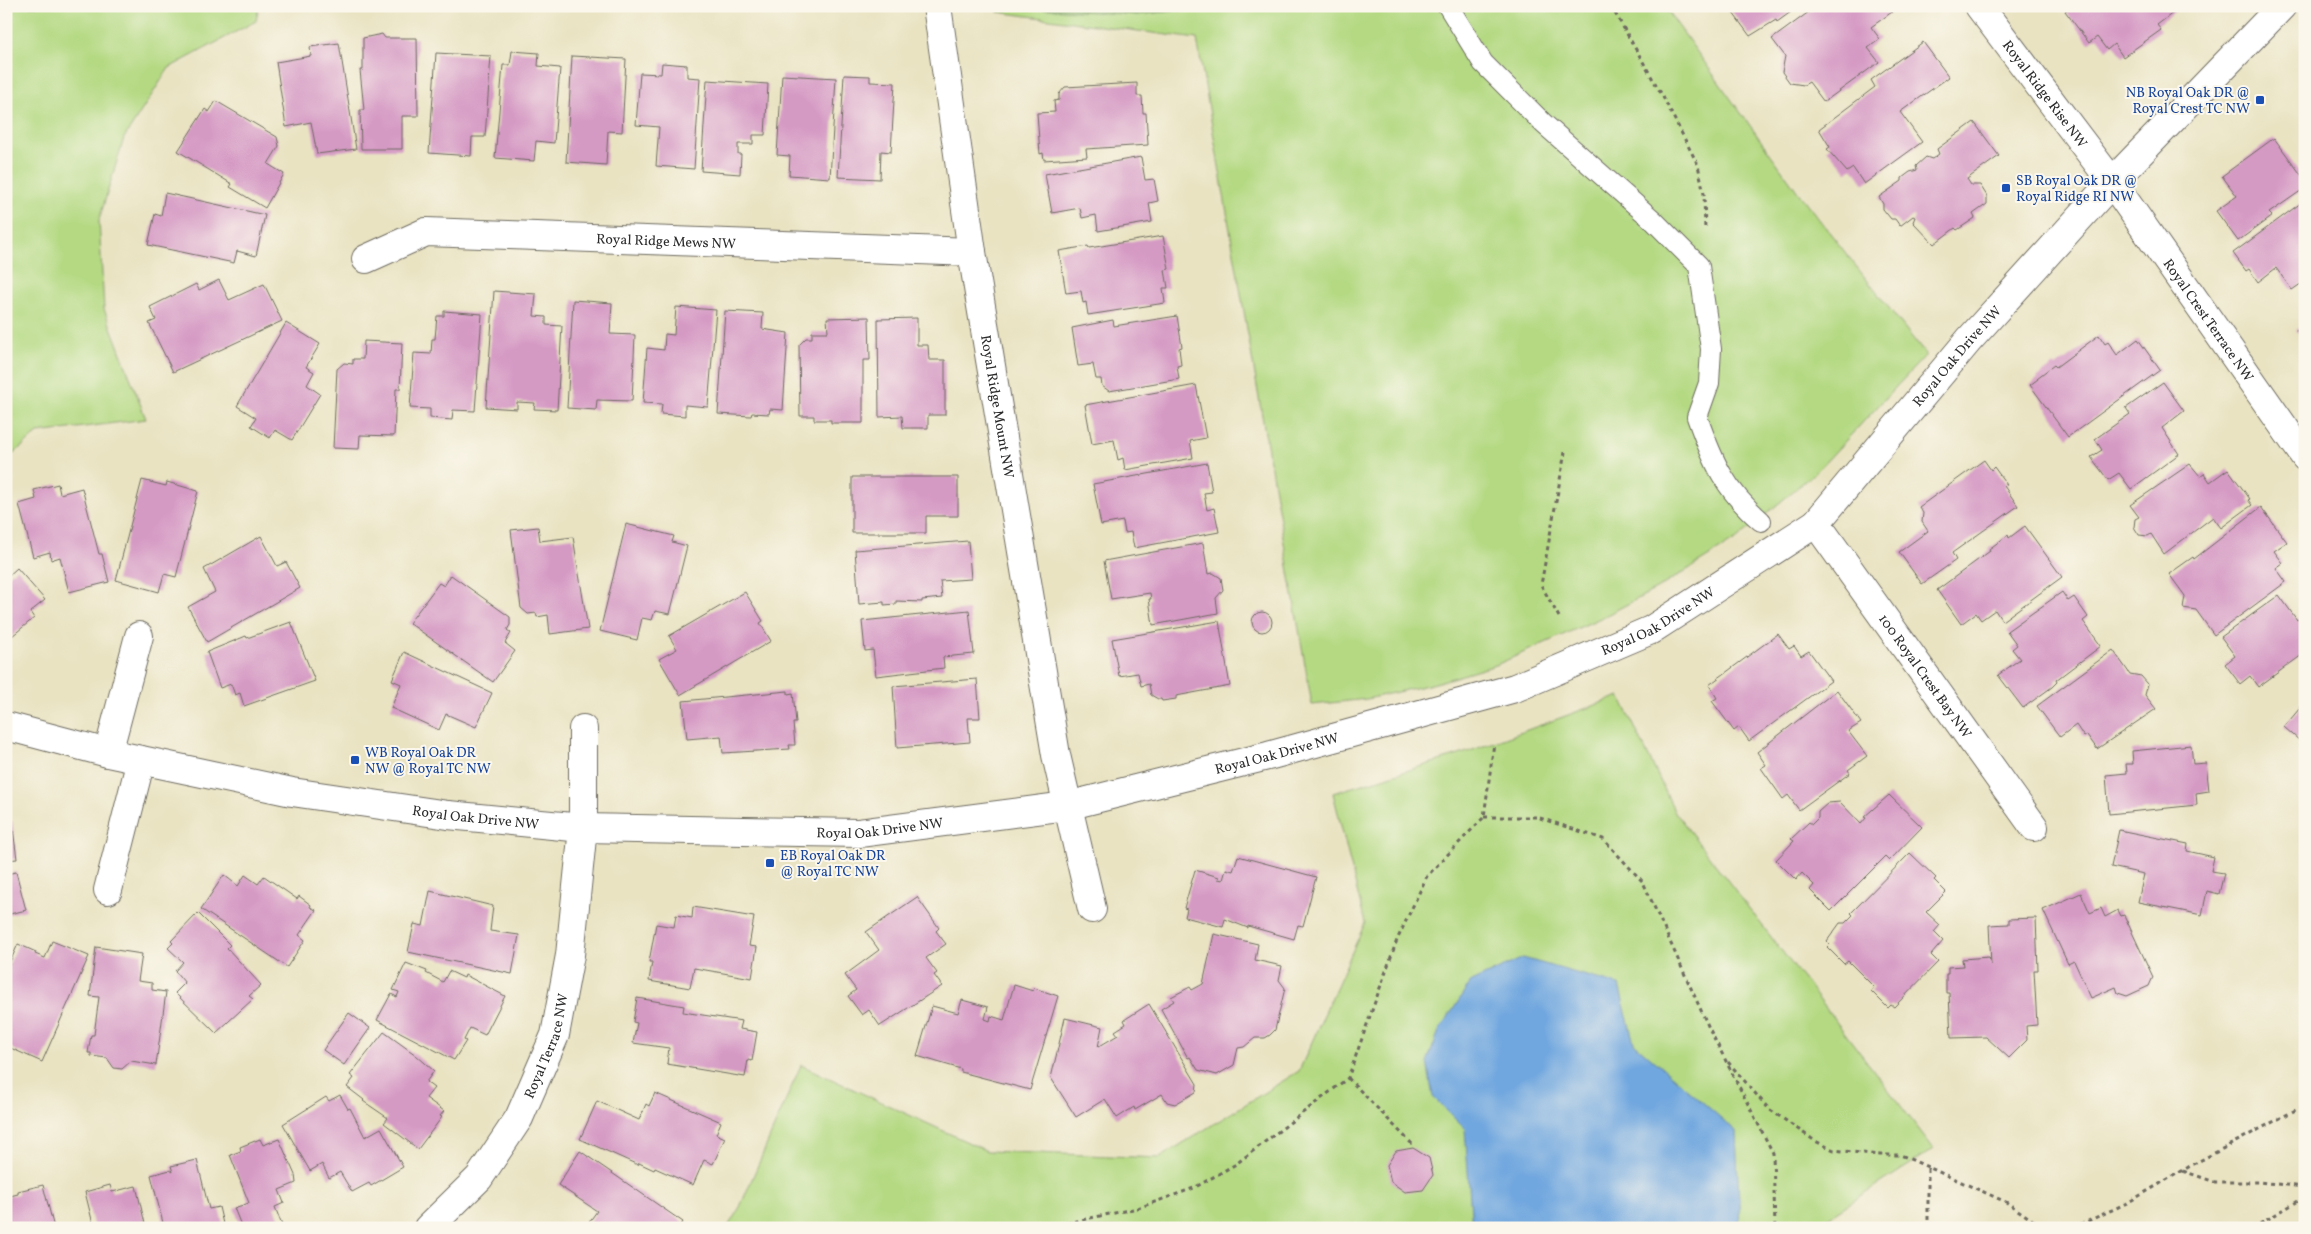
<svg xmlns="http://www.w3.org/2000/svg" width="2311" height="1234" viewBox="0 0 2311 1234" font-family="Vollkorn,serif">
	<rect width="100%" height="100%" fill="#fbf7ec"/>
	<filter id="ink" filterUnits="userSpaceOnUse"><feTurbulence type="fractalNoise" baseFrequency=".02" numOctaves="2"/><feDisplacementMap in="SourceGraphic" scale="10" xChannelSelector="R" yChannelSelector="G"/><feConvolveMatrix kernelMatrix="1 2 1 2 8 2 1 2 1" color-interpolation-filters="sRGB"/></filter>
	<filter id="wash" filterUnits="userSpaceOnUse"><feTurbulence type="fractalNoise" baseFrequency=".0096" numOctaves="4" result="noise"/><feDisplacementMap in="SourceGraphic" scale="20" xChannelSelector="R" yChannelSelector="G"/><feGaussianBlur stdDeviation="1.12" result="paint"/><feColorMatrix in="noise" values="0 0 0 0 0 0 0 0 0 0 0 0 0 0 0 0 0 1.4 0 .05"/><feComposite in="paint" operator="in"/></filter>
	<g filter="url(#wash)">
		<rect width="100%" height="100%" fill="#e9e3c2"/>
		<g fill="#b4d982" stroke="#708256">
			<polygon points="6,6 259,6 256,21 169,68 124,138 99,220 104,309 146,419 38,433 6,460"/>
			<polygon points="997,6 1664,6 1800,195 1926,355 1819,469 1737,539 1658,588 1605,616 1496,665 1432,684 1367,699 1312,705 1197,39 998,12"/>
			<polygon points="1620,696 1675,812 1934,1149 1811,1228 727,1228 740,1207 801,1065 987,1151 1159,1158 1299,1071 1365,923 1333,793 1459,755"/>
		</g>
		<polygon fill="#8fb970" stroke="#5d724e" points="1007,6 1217,6 1137,15"/>
		<polygon fill="#71a7df" stroke="#4e6985" points="1523,958 1619,985 1634,1043 1736,1131 1740,1226 1738,1228 1472,1228 1465,1129 1433,1097 1427,1062 1439,1031 1471,982"/>
		<g id="blocks">
			<g fill="#d59ac4">
				<polygon points="1735,6 1799,6 1777,22 1776,20 1750,36 1730,9"/>
				<polygon points="1817,6 1888,6 1892,12 1871,27 1880,39 1868,48 1879,62 1824,102 1809,82 1804,85 1790,83 1782,72 1785,56 1772,39"/>
				<polygon points="2071,6 2176,6 2178,9 2157,25 2161,30 2123,57 2114,44 2107,50 2097,37 2089,43 2065,11"/>
				<polygon points="382,34 385,38 417,38 418,116 402,116 402,149 361,149 360,110 364,110 360,70 363,70 363,38"/>
				<polygon points="1923,42 1949,77 1900,112 1922,142 1864,184 1853,168 1847,172 1827,149 1830,147 1819,129 1875,87 1871,80"/>
				<polygon points="339,43 356,149 317,154 311,122 286,127 276,62 311,56 310,47"/>
				<polygon points="512,51 539,53 538,66 560,68 554,143 536,141 534,161 495,158 503,65 510,65"/>
				<polygon points="436,53 491,56 485,137 472,137 471,156 429,153"/>
				<polygon points="572,56 626,59 622,132 608,131 606,165 566,162"/>
				<polygon points="662,63 687,65 687,77 700,78 694,169 656,166 659,127 636,125 640,73 661,74"/>
				<polygon points="782,75 836,78 830,178 789,175 790,156 777,155"/>
				<polygon points="844,75 870,76 870,82 895,83 891,152 881,151 880,179 838,177"/>
				<polygon points="707,80 768,84 765,135 753,135 753,144 738,144 738,154 741,154 740,174 701,171"/>
				<polygon points="1137,83 1137,96 1142,96 1143,113 1146,113 1148,145 1086,149 1087,157 1044,160 1043,153 1040,154 1037,113 1055,112 1054,101 1059,100 1059,94 1065,87"/>
				<polygon points="216,101 277,137 279,146 268,164 284,174 265,208 230,187 232,184 178,151 205,109 209,112"/>
				<polygon points="1974,122 1999,156 1967,179 1971,185 1980,185 1987,196 1987,204 1973,214 1975,218 1957,230 1955,228 1934,244 1913,222 1915,217 1913,216 1900,226 1895,219 1891,219 1883,209 1883,204 1879,197 1902,181 1902,178 1910,172 1917,170 1916,166 1926,157 1932,159 1939,154 1937,149"/>
				<polygon points="2274,138 2305,180 2305,188 2269,213 2272,216 2238,241 2216,211 2237,196 2222,176"/>
				<polygon points="1141,157 1145,180 1154,179 1158,201 1149,203 1152,222 1098,231 1096,215 1082,218 1080,208 1052,213 1045,174"/>
				<polygon points="165,193 265,215 256,256 237,251 234,263 148,245 155,214 161,216"/>
				<polygon points="2305,200 2305,281 2292,290 2276,268 2258,282 2249,269 2246,271 2233,253"/>
				<polygon points="1163,236 1169,269 1165,270 1168,288 1163,288 1165,303 1088,315 1086,302 1083,303 1081,291 1066,293 1059,251 1088,246 1089,248"/>
				<polygon points="219,280 229,300 264,284 282,321 173,372 149,323 156,320 150,307 196,284 199,290"/>
				<polygon points="494,291 536,294 534,316 546,317 546,325 562,326 557,410 534,409 535,403 517,402 517,409 486,407"/>
				<polygon points="573,300 612,303 610,334 635,335 632,401 597,400 596,410 567,408"/>
				<polygon points="676,307 716,310 708,407 685,405 685,416 661,414 662,404 643,403 647,348 664,350 665,334 674,335"/>
				<polygon points="444,311 482,314 475,411 453,410 452,420 430,418 430,409 410,408 414,353 431,354 432,339 435,339 437,316 444,316"/>
				<polygon points="725,311 763,313 762,329 788,333 783,410 770,409 769,414 752,413 751,416 718,414"/>
				<polygon points="1177,316 1182,347 1179,348 1181,365 1177,366 1179,379 1109,391 1102,386 1101,379 1096,379 1093,364 1078,366 1072,328 1113,320 1114,326"/>
				<polygon points="869,317 870,360 863,360 863,423 831,423 831,420 814,420 814,416 800,416 799,345 806,338 812,338 812,332 828,332 827,318"/>
				<polygon points="917,318 917,345 928,345 929,360 945,360 945,415 928,415 928,428 903,428 902,416 879,417 878,319"/>
				<polygon points="286,323 320,344 306,367 314,372 307,385 320,394 292,440 275,430 270,438 251,426 256,418 237,406"/>
				<polygon points="2305,324 2305,342 2296,330"/>
				<polygon points="2099,335 2105,344 2108,342 2117,355 2138,339 2160,370 2068,437 2030,385 2038,379 2037,378 2054,365 2056,367"/>
				<polygon points="364,341 402,343 400,389 396,389 394,436 360,435 359,449 333,448 337,369 344,363 353,364 353,359 363,359"/>
				<polygon points="2163,382 2184,411 2162,428 2179,454 2131,489 2119,473 2108,480 2091,457 2102,450 2095,439 2130,414 2126,408"/>
				<polygon points="1196,385 1206,438 1190,441 1193,458 1125,470 1123,458 1118,460 1114,440 1092,444 1085,405"/>
				<polygon points="1984,460 1991,470 1994,467 2007,485 2004,486 2018,506 1952,553 1956,560 1922,584 1899,552 1928,531 1922,522 1923,513 1919,507"/>
				<polygon points="1207,463 1212,492 1204,493 1207,510 1214,508 1219,532 1134,548 1131,532 1125,533 1123,521 1101,525 1093,484"/>
				<polygon points="2190,464 2200,476 2204,473 2210,482 2228,469 2250,499 2248,500 2252,505 2221,528 2213,517 2164,554 2151,534 2148,536 2139,535 2134,527 2135,519 2139,517 2130,505"/>
				<polygon points="852,477 958,477 958,516 926,516 926,533 852,533"/>
				<polygon points="142,480 166,486 167,482 198,491 176,577 164,574 159,592 116,580"/>
				<polygon points="58,484 60,494 82,488 99,554 102,554 109,582 69,592 60,557 51,560 50,552 33,557 19,504 36,499 34,490"/>
				<polygon points="2261,507 2287,542 2274,551 2283,563 2276,568 2286,582 2214,635 2196,610 2183,608 2185,596 2169,574 2193,557 2194,559"/>
				<polygon points="626,524 674,536 672,542 687,546 670,614 655,611 652,620 642,618 637,640 600,631"/>
				<polygon points="2025,526 2062,577 2002,621 1995,610 1981,620 1976,613 1961,624 1937,590 1990,551 1989,549 2008,535 2009,538"/>
				<polygon points="538,527 540,541 573,537 588,629 550,634 548,615 537,617 536,613 528,614 521,608 511,530"/>
				<polygon points="261,536 277,566 286,562 300,588 207,642 188,607 215,592 204,569"/>
				<polygon points="968,541 971,579 940,581 942,598 922,600 922,602 896,601 896,604 884,605 884,602 859,604 855,550"/>
				<polygon points="1203,543 1208,574 1213,573 1221,578 1223,590 1216,598 1218,613 1153,625 1149,599 1151,599 1150,593 1111,599 1104,561"/>
				<polygon points="17,568 45,600 30,612 34,618 6,641 6,578"/>
				<polygon points="451,575 510,617 510,625 507,630 511,633 505,643 515,651 493,682 409,623 439,583 444,586"/>
				<polygon points="745,592 763,621 760,623 771,641 680,695 659,659 677,649 669,636"/>
				<polygon points="2062,592 2068,601 2074,597 2088,617 2083,621 2101,646 2056,680 2057,682 2052,687 2023,708 1998,675 2020,659 2012,649 2017,645 2007,631"/>
				<polygon points="2279,595 2297,620 2305,614 2305,659 2302,655 2258,687 2250,676 2240,684 2225,664 2235,656 2221,637"/>
				<polygon points="969,610 974,654 943,657 944,668 876,676 873,650 865,651 862,621"/>
				<circle cx="1262" cy="622" r="10"/>
				<polygon points="1219,621 1230,686 1176,696 1176,699 1162,701 1161,699 1158,699 1151,695 1149,684 1141,686 1138,673 1119,676 1112,639"/>
				<polygon points="291,622 315,681 244,706 240,693 235,695 231,684 220,688 207,652 246,636 247,638"/>
				<polygon points="1778,634 1789,649 1794,646 1801,656 1809,651 1831,681 1749,741 1739,727 1734,731 1712,701 1717,698 1709,685"/>
				<polygon points="2113,650 2130,674 2141,676 2148,684 2145,695 2156,709 2097,749 2087,735 2084,737 2076,725 2060,737 2037,706"/>
				<polygon points="404,652 492,693 476,727 446,714 439,730 391,708 401,684 392,680"/>
				<polygon points="977,679 980,718 968,718 970,742 897,748 893,686"/>
				<polygon points="1837,690 1861,723 1848,731 1867,756 1848,770 1850,773 1799,810 1788,795 1783,799 1761,768 1766,765 1757,752"/>
				<polygon points="788,691 788,694 793,693 796,723 793,723 795,745 789,745 790,749 723,753 721,736 687,739 683,701"/>
				<polygon points="2305,702 2305,749 2299,745 2301,742 2284,727"/>
				<polygon points="2191,745 2193,764 2206,763 2209,791 2196,793 2197,805 2109,814 2106,775 2127,773 2126,764 2133,764 2132,751"/>
				<polygon points="1889,795 1922,827 1889,861 1885,857 1831,911 1810,890 1814,885 1802,873 1796,880 1776,860 1794,841 1791,839 1809,822 1812,824 1818,818 1818,812 1828,803 1840,802 1861,824 1866,818 1864,817"/>
				<polygon points="6,821 12,821 17,859 6,860"/>
				<polygon points="2119,830 2188,844 2187,851 2214,857 2211,871 2224,873 2219,894 2207,891 2202,915 2138,902 2144,874 2111,867"/>
				<polygon points="1910,853 1936,878 1934,880 1946,892 1926,912 1940,925 1934,932 1943,941 1931,955 1938,962 1894,1007 1891,1005 1888,1008 1871,991 1874,987 1848,961 1844,964 1827,947 1830,944 1827,941 1840,923 1845,923 1853,915 1851,913"/>
				<polygon points="1238,856 1316,877 1303,926 1298,925 1294,939 1248,926 1248,928 1225,919 1223,927 1185,917 1187,909 1184,908 1195,870 1219,877 1218,879 1223,880 1226,869 1233,871"/>
				<polygon points="16,872 26,910 6,915 6,874"/>
				<polygon points="224,875 238,886 245,875 258,884 264,876 297,899 299,896 311,905 310,907 316,910 299,935 305,940 287,967 201,909"/>
				<polygon points="430,891 493,906 490,931 519,935 512,974 408,952 414,924 423,926"/>
				<polygon points="2081,893 2090,913 2101,908 2105,917 2118,910 2121,916 2124,915 2153,977 2149,986 2127,996 2118,993 2116,987 2091,998 2074,961 2068,964 2043,910"/>
				<polygon points="917,897 939,928 936,931 946,944 926,958 937,973 934,975 942,986 880,1026 869,1010 862,1015 848,996 856,990 845,975 879,950 866,932"/>
				<polygon points="693,907 754,917 749,946 757,947 752,978 694,968 690,988 649,981 652,962 649,962 656,924 674,927 676,915 692,918"/>
				<polygon points="198,913 230,945 227,948 261,985 249,996 253,999 216,1033 175,993 185,983 175,971 183,962 168,948 173,943 171,941"/>
				<polygon points="2036,918 2038,970 2034,970 2037,1025 2026,1026 2027,1040 2009,1058 1986,1037 1951,1038 1949,993 1946,993 1946,974 1948,974 1948,967 1963,966 1962,959 1989,957 1991,965 1989,925 2009,924 2009,919"/>
				<polygon points="1214,934 1258,944 1255,960 1282,966 1279,980 1285,988 1275,1030 1270,1035 1265,1038 1255,1038 1244,1047 1238,1048 1234,1065 1217,1075 1198,1070 1190,1057 1188,1058 1161,1009 1174,1001 1171,997 1190,987 1192,990 1203,984"/>
				<polygon points="52,941 89,956 42,1062 6,1046 6,971 18,944 36,952 35,954 45,958"/>
				<polygon points="96,947 142,954 138,981 152,983 152,990 166,992 156,1065 131,1061 122,1069 114,1068 107,1058 91,1056 91,1053 88,1053 91,1035 94,1035 99,997 90,996"/>
				<polygon points="406,963 427,971 426,973 443,982 449,971 464,978 465,975 505,996 485,1035 470,1028 464,1040 466,1041 454,1060 377,1020 391,994 397,997 399,992 393,990"/>
				<polygon points="1014,985 1033,991 1034,988 1058,996 1030,1090 961,1072 961,1069 917,1056 932,1006 958,1013 962,1000 988,1007 985,1019 990,1021 991,1016 1004,1020"/>
				<polygon points="637,998 684,1006 683,1012 742,1021 740,1029 757,1032 752,1061 748,1060 745,1077 667,1064 669,1048 633,1043 637,1023 633,1022"/>
				<polygon points="1149,1004 1197,1084 1196,1092 1175,1104 1167,1102 1162,1094 1135,1110 1134,1107 1117,1118 1105,1099 1076,1117 1051,1078 1065,1018 1102,1027 1098,1047 1118,1035 1115,1031 1126,1024 1124,1020"/>
				<polygon points="349,1013 370,1028 344,1065 323,1050"/>
				<polygon points="384,1032 416,1055 434,1071 426,1082 434,1088 426,1098 444,1111 440,1116 442,1117 418,1149 384,1123 388,1118 363,1101 364,1100 347,1087 354,1078 350,1075"/>
				<polygon points="655,1093 721,1122 716,1134 725,1138 713,1164 704,1160 693,1185 655,1168 654,1170 639,1163 638,1165 580,1139 597,1101 639,1120 646,1104 649,1106"/>
				<polygon points="340,1095 348,1109 350,1108 365,1137 381,1128 403,1167 371,1186 369,1183 352,1192 340,1172 329,1178 322,1164 310,1171 283,1124 326,1097 329,1101"/>
				<polygon points="260,1139 263,1145 279,1139 295,1175 296,1183 279,1190 284,1203 275,1207 283,1228 242,1228 234,1208 249,1203 230,1155 241,1151 240,1147"/>
				<polygon points="1413,1148 1429,1158 1433,1175 1423,1190 1405,1192 1391,1182 1387,1165 1396,1151"/>
				<polygon points="580,1151 683,1222 679,1228 590,1228 587,1225 597,1211 558,1185"/>
				<polygon points="197,1160 209,1209 219,1207 224,1228 177,1228 176,1224 164,1227 151,1175 170,1170 173,1172 171,1166"/>
				<polygon points="43,1185 54,1228 6,1228 6,1197 18,1194 18,1191"/>
				<polygon points="110,1185 112,1192 136,1186 146,1228 94,1228 85,1192"/>
			</g>
		</g>
	</g>
	<g filter="url(#ink)">
		<use href="#blocks" fill-opacity="0" stroke="#6e6b60" stroke-width="1"/>
		<g fill="none" stroke-linecap="round" stroke-linejoin="round">
			<defs>
				<path id="pedestrian" d="M1448,6l35,57 61,61 110,97 45,45 12,83 -2,34 -12,34c16,45 28,73 64,104"/>
				<g id="minor">
					<path id="s1" d="M937,6l35,246 84,503 36,154"/>
					<path id="s2" d="M1979,6l133,176 193,275"/>
					<path id="s3" d="M366,259l60,-27 546,20"/>
					<path id="s4" d="M1816,523l218,304"/>
					<polyline points="108,753 139,636"/>
					<polyline points="108,890 141,760"/>
					<path id="s5" d="M428,1228l51,-50 40,-60 36,-83 15,-80 13,-127v-99"/>
				</g>
				<g id="tertiary">
					<path id="s6" d="M6,726l102,27 184,39 156,23 135,13 276,5 208,-27 201,-50 247,-68 136,-58 165,-107 153,-183 143,-158 170,-176"/>
				</g>
			</defs>
			<use href="#pedestrian" stroke="#6e6b60" stroke-width="22"/>
			<use href="#minor" stroke="#6e6b60" stroke-width="30"/>
			<use href="#tertiary" stroke="#6e6b60" stroke-width="30"/>
			<g stroke="#6e6b60" stroke-width="3" stroke-dasharray="4 4" stroke-linecap="butt">
				<polyline points="1611,6 1662,95 1698,165 1704,194 1705,231"/>
				<polyline points="1559,617 1541,585 1565,452"/>
				<polyline points="1484,817 1537,817 1603,839 1643,882 1709,1028 1773,1153 1775,1228"/>
				<polyline points="1728,1062 1769,1109 1815,1141 1834,1150 1880,1155 1901,1155 2006,1202 2044,1228"/>
				<polyline points="1348,1078 1413,1145"/>
				<polyline points="1928,1168 1928,1228"/>
				<polyline points="2183,1171 2215,1182 2258,1182 2305,1187"/>
				<polyline points="1043,1228 1138,1208 1194,1188 1236,1164 1348,1078 1397,940 1427,876 1484,817 1494,743"/>
				<polyline points="2073,1228 2127,1203 2192,1165 2305,1105"/>
				<polyline points="2253,1228 2305,1197"/>
			</g>
			<use href="#pedestrian" stroke="#fff" stroke-width="20"/>
			<use href="#minor" stroke="#fff" stroke-width="28"/>
			<use href="#tertiary" stroke="#fff" stroke-width="28"/>
		</g>
	</g>
	<g fill="#1a4fb4" stroke="#fbf7ec" stroke-width="2">
		<rect x="2255" y="95" width="10" height="10" rx="2.5"/>
		<rect x="2001" y="183" width="10" height="10" rx="2.5"/>
		<rect x="350" y="755" width="10" height="10" rx="2.5"/>
		<rect x="765" y="858" width="10" height="10" rx="2.5"/>
	</g>
	<g text-anchor="middle" stroke-width="4" stroke-linejoin="round" paint-order="stroke">
		<g font-size="14" fill="#164399" stroke="#fbf7ec" text-anchor="start">
			<text x="2250" y="97" text-anchor="end">NB Royal Oak DR @<tspan x="2250" dy="16">Royal Crest TC NW</tspan></text>
			<text x="2016" y="185">SB Royal Oak DR @<tspan x="2016" dy="16">Royal Ridge RI NW</tspan></text>
			<text x="365" y="757">WB Royal Oak DR<tspan x="365" dy="16">NW @ Royal TC NW</tspan></text>
			<text x="780" y="860">EB Royal Oak DR<tspan x="780" dy="16">@ Royal TC NW</tspan></text>
		</g>
		<g font-size="14" fill="#2b2b2b" stroke="#fbf7ec">
			<text dy="5" stroke="none"><textPath href="#s2" startOffset="110">Royal Ridge Rise NW</textPath></text>
			<text dy="5" stroke="none"><textPath href="#s3" startOffset="306">Royal Ridge Mews NW</textPath></text>
			<text dy="5" stroke="none"><textPath href="#s2" startOffset="389">Royal Crest Terrace NW</textPath></text>
			<text dy="5" stroke="none"><textPath href="#s6" startOffset="2099">Royal Oak Drive NW</textPath></text>
			<text dy="5" stroke="none"><textPath href="#s1" startOffset="405">Royal Ridge Mount NW</textPath></text>
			<text dy="5" stroke="none"><textPath href="#s6" startOffset="1694">Royal Oak Drive NW</textPath></text>
			<text dy="5" stroke="none"><textPath href="#s4" startOffset="188">100 Royal Crest Bay NW</textPath></text>
			<text dy="5" stroke="none"><textPath href="#s6" startOffset="1289">Royal Oak Drive NW</textPath></text>
			<text dy="5" stroke="none"><textPath href="#s6" startOffset="479">Royal Oak Drive NW</textPath></text>
			<text dy="5" stroke="none"><textPath href="#s6" startOffset="884">Royal Oak Drive NW</textPath></text>
			<text dy="5" stroke="none"><textPath href="#s5" startOffset="221">Royal Terrace NW</textPath></text>
		</g>
	</g>
	<rect width="2311" height="1234" fill="none" stroke="#fbf7ec" stroke-width="25"/>
</svg>
